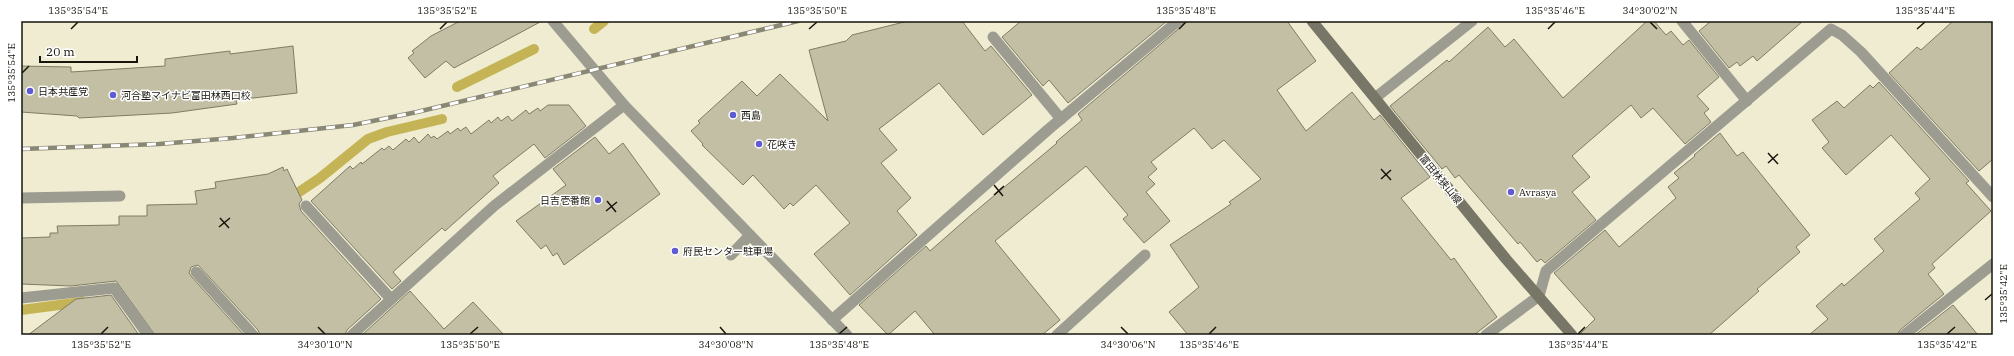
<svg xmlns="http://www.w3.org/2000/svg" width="2014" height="356" viewBox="0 0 2014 356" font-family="'IBM Plex Serif','Noto Sans JP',serif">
	<rect width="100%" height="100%" fill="#f0ecd2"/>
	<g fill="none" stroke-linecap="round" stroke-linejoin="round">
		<g stroke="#c5b455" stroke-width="10">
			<polyline points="594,29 604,21"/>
			<polyline points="457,87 534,49"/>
			<polyline points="287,200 320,178 368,139 387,132 442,119"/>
			<polyline points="21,310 82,302"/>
		</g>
	</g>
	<g fill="#c3bfa5" stroke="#807c64">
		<polygon points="460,21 542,21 454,68 446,61 425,78 408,58 414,53 412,51 431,36"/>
		<polygon points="908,21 962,21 985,51 991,46 1032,95 983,135 939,83 879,129 897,150 881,163 911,198 897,211 917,235 850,295 814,254 850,223 816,185 793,206 790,203 784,209 753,175 743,185 702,145 703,144 691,131 700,123 698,121 742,81 757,96 780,74 828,121 809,50 846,41 852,35"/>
		<polygon points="1021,21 1167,21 1068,103 1049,80 1043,86 1002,37"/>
		<polygon points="1185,21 1287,21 1316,61 1277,90 1306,131 1352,92 1374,120 1380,115 1430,177 1401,198 1451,260 1454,258 1497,317 1474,335 1188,335 1169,312 1199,287 1170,245 1231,204 1229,202 1261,179 1224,140 1212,149 1194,128 1151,162 1157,169 1148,177 1155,184 1146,192 1170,221 1144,243 1123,219 1128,215 1086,166 995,241 1060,320 1042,335 935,335 915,311 888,335 859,305 926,246 930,251 971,215 1057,143 1056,142 1082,120 1078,114 1182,26"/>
		<polygon points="1647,21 1654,21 1666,35 1671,31 1683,45 1689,40 1719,77 1697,96 1709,109 1704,113 1711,122 1685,144 1653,108 1641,118 1631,105 1572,156 1590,177 1572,192 1596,220 1545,263 1541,259 1537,262 1520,242 1518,244 1459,175 1455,178 1446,166 1442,169 1390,106 1447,60 1449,62 1488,27 1505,47 1514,39 1563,98"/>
		<polygon points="1711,21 1803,21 1757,61 1753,56 1740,66 1737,62 1729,68 1699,31"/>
		<polygon points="1953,21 1993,21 1993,159 1979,171 1889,73 1917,47 1921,50"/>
		<polygon points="293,46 297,93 236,100 237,104 172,113 79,118 77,116 21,112 21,66 71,67 71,72 165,66 165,59 230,51 230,54"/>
		<polygon points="1879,82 1969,181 1966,183 1991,211 1932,264 1935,268 1928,274 1944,294 1900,330 1897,335 1809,335 1828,319 1816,306 1842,283 1844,286 1884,251 1874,239 1920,199 1915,193 1930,179 1891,135 1846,175 1822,148 1829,142 1812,120 1837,101 1844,108 1870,85 1873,88"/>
		<polygon points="548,105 569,105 586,126 545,158 534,144 493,176 499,183 445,231 442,228 393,272 401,281 392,289 311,201 350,166 353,169 361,162 362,164 382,148 384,150 389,146 393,150 406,139 409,142 414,137 419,143 428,134 431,138 434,136 437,139 448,131 450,134 458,128 460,131 466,127 471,134 489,120 491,123 498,117 501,121 508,116 512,121 526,110 529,114 538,108 540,111"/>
		<polygon points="1720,133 1737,156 1743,152 1810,235 1796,247 1800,252 1757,289 1759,291 1709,335 1579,335 1595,319 1554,273 1605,230 1619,247 1676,198 1668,187 1679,178 1674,173 1695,156 1694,155"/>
		<polygon points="595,137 609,154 623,143 660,194 564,265 557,253 553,256 546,245 541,249 516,221 566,185 553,169"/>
		<polygon points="283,167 284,171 287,169 302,200 299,204 301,211 381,299 347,330 345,335 260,335 258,330 198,265 191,267 189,273 191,276 244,335 155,335 116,281 71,286 21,284 21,238 50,237 50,233 58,233 57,226 119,225 119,216 147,216 147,205 197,204 195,191 216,188 215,182 268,174"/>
		<polygon points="410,291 444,329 473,302 504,335 362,335"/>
		<polygon points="111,295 139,335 28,335 76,299"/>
		<polygon points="1953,305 1978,335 1915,335"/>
	</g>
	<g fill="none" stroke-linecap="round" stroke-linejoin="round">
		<g stroke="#9d9c91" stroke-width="11">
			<polyline points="993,37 1061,119"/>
			<polyline points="1375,98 1472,21"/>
			<polyline points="731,255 750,235"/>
		</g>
		<g stroke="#9d9c91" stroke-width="11">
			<polyline points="1682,21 1747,101"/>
			<polyline points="21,198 120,196"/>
			<polyline points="306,206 391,299"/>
			<polyline points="196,272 253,335"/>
			<polyline points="21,298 114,288 148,335"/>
			<polyline points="832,320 1050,128 1178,21"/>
			<polyline points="352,335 494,206 624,105"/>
			<polyline points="1057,335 1145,255"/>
			<polyline points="1486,335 1539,296 1546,271 1831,29 1842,35 1861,52 1993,197"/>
			<polyline points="1904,335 1993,264"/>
		</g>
		<polyline stroke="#9d9c91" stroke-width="11" points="553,21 624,105 847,335"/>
		<polyline stroke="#787666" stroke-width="11" points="1312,21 1506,259 1572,335"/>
		<defs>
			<polyline id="rail" points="21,149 159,144 233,138 353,125 417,112 798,21"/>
		</defs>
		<use href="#rail" stroke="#8a8775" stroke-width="4.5"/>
		<use href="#rail" stroke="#fff" stroke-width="3" stroke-dasharray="9" stroke-linecap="butt"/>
	</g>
	<path fill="none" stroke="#17150c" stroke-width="1.5" d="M1650,22l7,7M71,29l7,-7M440,29l7,-7M809,29l8,-7M1179,29l7,-7M1548,29l7,-7M1917,29l8,-7M22,73l7,-7M1768,153l10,11M1768,163l10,-9M1381,169l10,11M1381,179l10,-9M994,185l9,11M994,195l10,-9M607,201l9,11M606,211l11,-9M220,218l9,10M219,227l11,-9M1985,300l7,-6M318,327l7,7M720,327l6,7M1121,327l7,7M101,334l7,-7M470,334l8,-7M839,334l8,-7M1209,334l7,-7M1578,334l7,-7M1947,334l8,-7"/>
	<g fill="#5e5bd3" stroke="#fff" stroke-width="1.5">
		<circle cx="30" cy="91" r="4"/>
		<circle cx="113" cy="95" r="4"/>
		<circle cx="733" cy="115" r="4"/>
		<circle cx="759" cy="144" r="4"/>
		<circle cx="1511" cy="192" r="4"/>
		<circle cx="598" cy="200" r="4"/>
		<circle cx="675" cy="251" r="4"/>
	</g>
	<g text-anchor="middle" stroke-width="3" stroke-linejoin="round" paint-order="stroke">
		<g font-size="10" fill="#17150c" stroke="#fff" text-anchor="start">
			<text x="38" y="95">日本共産党</text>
			<text x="121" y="99">河合塾マイナビ富田林西口校</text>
			<text x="741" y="119">西島</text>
			<text x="767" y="148">花咲き</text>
			<text x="1519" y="196">Avrasya</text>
			<text x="590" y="204" text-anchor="end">日吉壱番館</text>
			<text x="683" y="255">府民センター駐車場</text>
		</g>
		<g font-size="10" fill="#17150c" stroke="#fff">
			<text transform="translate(1441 179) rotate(51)" y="4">富田林狭山線</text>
		</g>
	</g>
	<rect width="2014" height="356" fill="none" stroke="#ffffff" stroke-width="44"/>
	<path d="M40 56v6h97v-6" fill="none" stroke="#17150c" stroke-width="2"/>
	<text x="46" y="56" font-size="12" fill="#17150c" stroke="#ffffff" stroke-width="3" paint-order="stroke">20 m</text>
	<rect x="22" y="22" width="1970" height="312" fill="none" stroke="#17150c" stroke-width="1.5"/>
	<g font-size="10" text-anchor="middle" fill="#17150c">
		<text x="78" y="14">135°35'54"E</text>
		<text x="447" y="14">135°35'52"E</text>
		<text x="817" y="14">135°35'50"E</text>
		<text x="1186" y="14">135°35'48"E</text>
		<text x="1555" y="14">135°35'46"E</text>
		<text x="1650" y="14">34°30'02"N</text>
		<text x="1925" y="14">135°35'44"E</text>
		<text transform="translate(11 73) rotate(-90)" y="4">135°35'54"E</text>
		<text transform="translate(2003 294) rotate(-90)" y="4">135°35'42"E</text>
		<text x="101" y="348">135°35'52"E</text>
		<text x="325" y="348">34°30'10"N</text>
		<text x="470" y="348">135°35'50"E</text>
		<text x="726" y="348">34°30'08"N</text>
		<text x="839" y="348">135°35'48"E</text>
		<text x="1128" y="348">34°30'06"N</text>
		<text x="1209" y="348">135°35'46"E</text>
		<text x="1578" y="348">135°35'44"E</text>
		<text x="1947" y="348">135°35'42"E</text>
	</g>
</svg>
